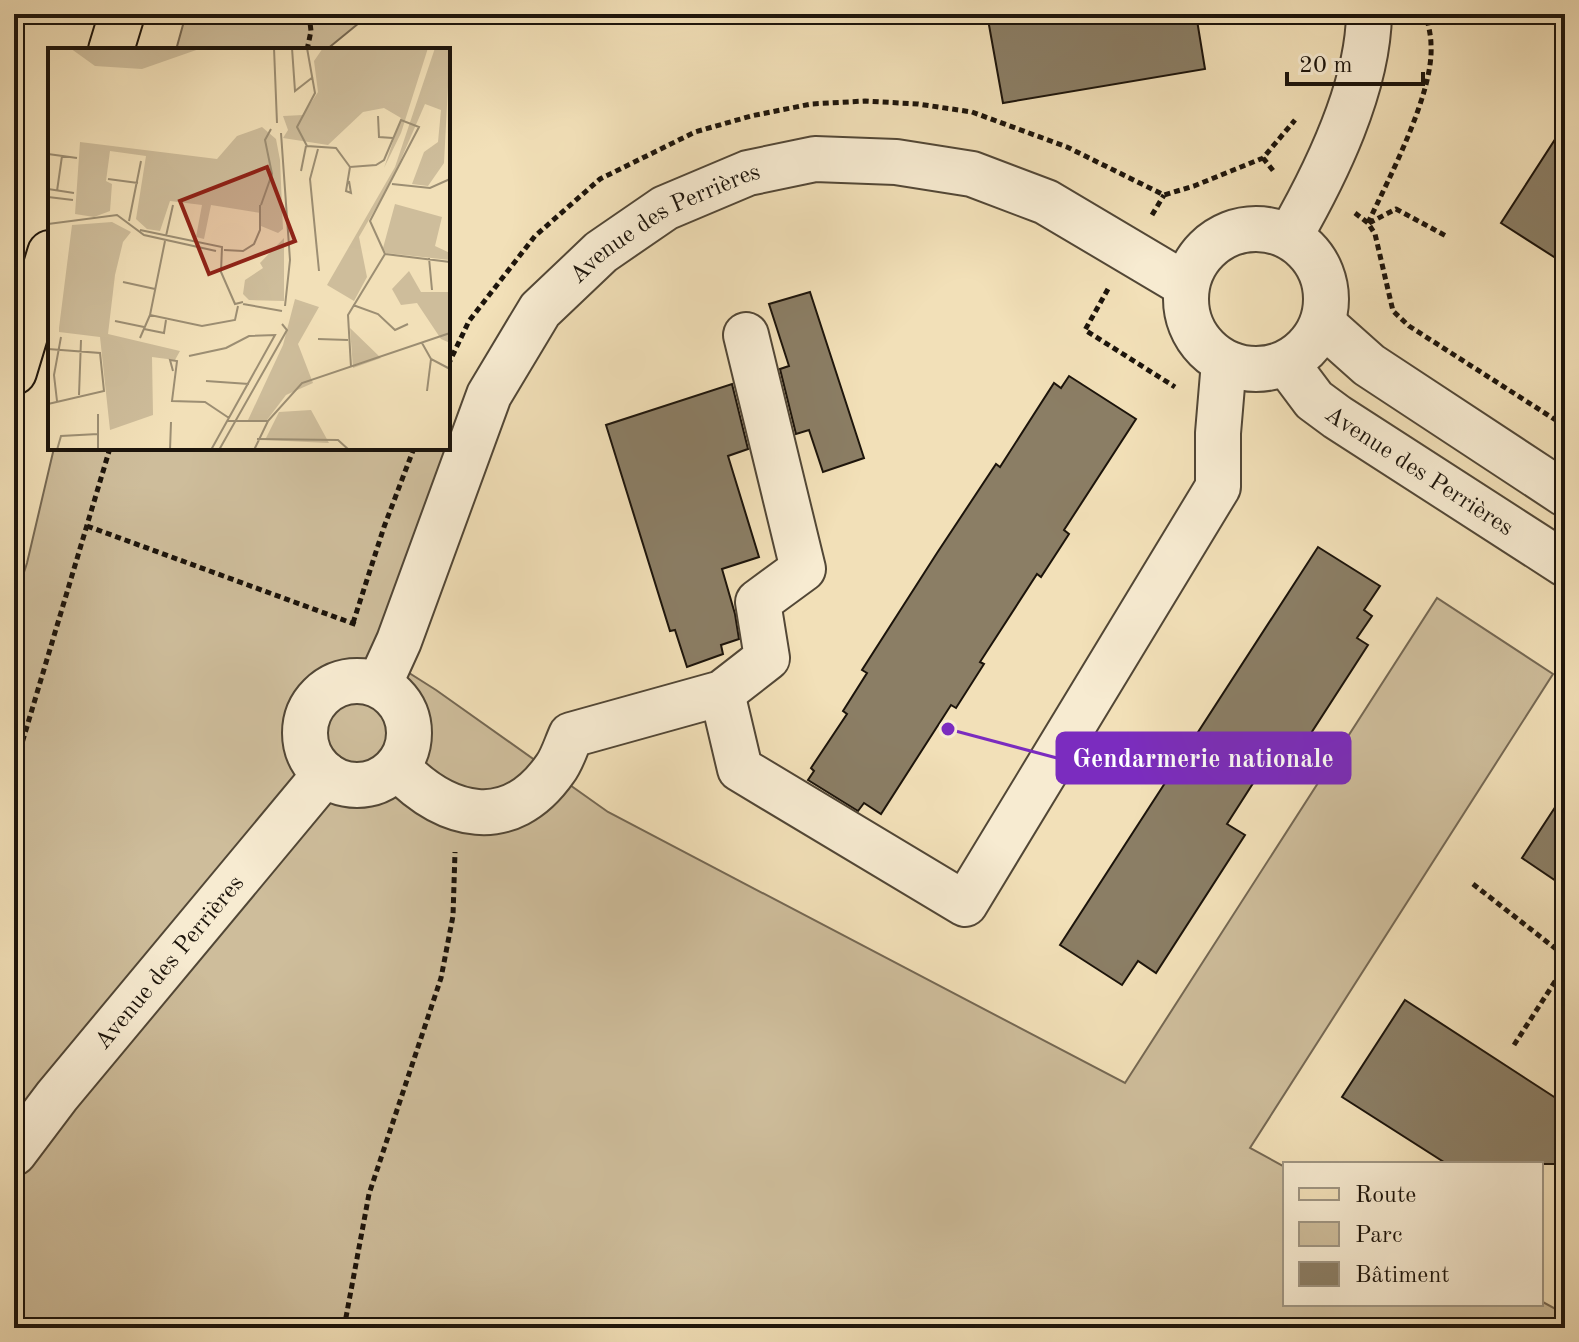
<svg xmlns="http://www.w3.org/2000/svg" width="1579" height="1342" viewBox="0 0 1579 1342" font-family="'Old Standard TT',serif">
	<rect width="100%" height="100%" fill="#f2e0b8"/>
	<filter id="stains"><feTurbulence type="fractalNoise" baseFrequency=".0025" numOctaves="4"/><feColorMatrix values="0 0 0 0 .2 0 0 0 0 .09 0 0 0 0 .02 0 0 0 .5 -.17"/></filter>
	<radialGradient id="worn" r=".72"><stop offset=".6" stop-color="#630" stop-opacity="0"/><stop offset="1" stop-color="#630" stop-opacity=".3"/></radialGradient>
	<g fill="#cebd9b" stroke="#756853" stroke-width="2">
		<polygon points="186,14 370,14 326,50 176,50"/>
		<polygon points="448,441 452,443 373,650 436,690 608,812 1125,1083 1437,598 1553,674 1250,1148 1285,1167 1285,1304 1541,1304 1541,1301 1565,1314 1565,1328 14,1328 14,603 27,563 54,448 448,448"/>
	</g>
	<g fill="#8b7e65" stroke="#1c140b" stroke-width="2">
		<polygon points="987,14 1196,14 1205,69 1003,103"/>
		<polygon points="1565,124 1565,264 1501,223"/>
		<polygon points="810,292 864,458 823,472 809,430 796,434 780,369 789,366 769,304"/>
		<polygon points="1069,376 1136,419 1064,530 1069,534 1041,577 1037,574 980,662 984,664 956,708 951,705 881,814 864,803 858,811 808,780 814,771 811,768 847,714 843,711 867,673 862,670 937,553 996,464 1000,467 1054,383 1061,388"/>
		<polygon points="732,384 748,449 728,456 759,557 722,569 735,614 739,639 721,645 723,654 687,667 675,630 670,631 606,425"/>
		<polygon points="1318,547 1380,586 1364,610 1372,616 1357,638 1368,645 1293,761 1275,749 1227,824 1245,835 1156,973 1138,961 1122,985 1060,945"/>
		<polygon points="1565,792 1565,887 1522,858"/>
		<polygon points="1405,1000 1565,1104 1565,1164 1447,1164 1342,1097"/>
	</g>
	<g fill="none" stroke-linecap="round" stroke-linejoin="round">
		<defs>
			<g id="minor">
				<circle cx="1256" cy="299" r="70"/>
				<path d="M1290,236c36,-63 78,-148 79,-222"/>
				<polyline points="1323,324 1369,365 1565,494"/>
				<path id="s1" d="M1287,364l27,36 23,17 228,147"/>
				<circle cx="357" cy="733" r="52"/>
				<path id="s2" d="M379,685l20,-44 90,-246 51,-85 61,-58 64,-44 83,-35 67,-14 81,3 76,12 74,28 140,83"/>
				<polyline points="722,693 740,769 965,904 1218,487 1218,433 1224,362"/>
				<path d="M397,767c49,51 112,68 158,2 7,-9 11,-23 16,-34l151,-42 45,-35 -9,-56 45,-33 -57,-234"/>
				<path id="s3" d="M14,1153l43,-57 268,-322"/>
			</g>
			<g id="major">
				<polyline points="111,50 122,14"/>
				<polyline points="14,372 50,253"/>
			</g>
		</defs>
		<use href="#minor" stroke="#524736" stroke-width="48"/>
		<use href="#major" stroke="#1c140b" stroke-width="48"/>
		<g stroke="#1c140b" stroke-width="5" stroke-dasharray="6 4" stroke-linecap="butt">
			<polyline points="307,50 311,31 309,14"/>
			<polyline points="1263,158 1275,173"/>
			<polyline points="1355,213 1368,223 1375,234 1393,311 1409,326 1565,426"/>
			<polyline points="1152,215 1164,195"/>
			<path d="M1368,223c21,-45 66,-130 63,-178 0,-10 -3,-21 -5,-31"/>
			<polyline points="1369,223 1396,209 1446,236"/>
			<polyline points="1108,289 1085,330 1175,387"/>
			<polyline points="448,365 469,321 535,236 600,179 695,132 751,116 811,104 865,101 918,104 972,112 1067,147 1164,195 1194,186 1263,158 1295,120"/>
			<polyline points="87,526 357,625"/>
			<polyline points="353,623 384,527 414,448"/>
			<polyline points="14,770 110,448"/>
			<polyline points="1473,884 1565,956"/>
			<polyline points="1514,1045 1565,966"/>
			<polyline points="344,1328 369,1194 441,978 453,916 455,852"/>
		</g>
		<use href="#minor" stroke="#f7ebd1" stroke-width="44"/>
		<use href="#major" stroke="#f2e0b8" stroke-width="44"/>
	</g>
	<g text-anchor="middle" stroke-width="7" stroke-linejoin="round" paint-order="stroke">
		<g font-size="24" fill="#1c140b" stroke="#f7ebd1">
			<text dy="8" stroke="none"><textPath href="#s2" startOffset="564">Avenue des Perrières</textPath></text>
			<text dy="8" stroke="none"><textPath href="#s1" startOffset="172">Avenue des Perrières</textPath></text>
			<text dy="8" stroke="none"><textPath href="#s3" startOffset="246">Avenue des Perrières</textPath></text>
		</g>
	</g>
	<g transform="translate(48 48)">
		<rect width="402" height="402" fill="#f2e0b8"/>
		<path d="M22,0h132l-60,21 -47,-3zM275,0h105l-27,85 -17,35 17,-50 -17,-10 -21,4 -35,33 -45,-7 5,-8 -5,-14 20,-1 15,-23 -4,-31zM387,0h15l-6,115 -16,23 -16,-2 12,-32 14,-10 3,-32 -16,-6 -33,76 -33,57 8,40 -13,24 -27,-16 68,-118zM214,79l14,12 4,21 3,69 -5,4 -17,-7v-13l-50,-8 -7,34 -8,-2 6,-32 -32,-4 -10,30 -13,-2 -11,-10 10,-63 -36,-5 -4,30 6,3 -2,27 -16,6 -19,-3 5,-72 137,17 20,-23zM347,156l47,13 -7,29 15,7v7l-64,-7 -3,-5zM64,174l19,10 -8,10 -8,33 -7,59 72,17 -5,9 -23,-3 1,58 -43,15 -10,-93 -41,-5v-4l13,-103zM236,190v63l-35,-1 -6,-6 2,-14 18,-12 -3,-5zM361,223l12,21h29v51l-9,-4 -24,-36 -16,2 -9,-16zM247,251l24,8 -21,37 15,39 -27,12 -19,25h-19l35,-75zM302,280l31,30 -28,10zM263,362l18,33 -64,-3 14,-28z" fill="#cebd9b"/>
		<path fill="none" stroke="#9c8e73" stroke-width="2" d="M226,0l3,75M244,0l3,43 18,-14M259,0l8,45 -18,34 10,19 29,2 14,19 26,-2 8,-5 17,-40 18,7 -49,94 15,33M330,68l1,21 14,1M233,85l9,127 -5,46M270,101l-8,30 9,92M0,106l29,4M253,123l5,-25M60,131l30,4M301,133l2,12 -5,-2 4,-24M344,136l38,4 20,-9M0,141l26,4M9,143l5,-35M0,149l25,3M213,157l11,-31 -7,-34 6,-11M81,173l12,-60M0,176l69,-9 27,20 72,16M92,182l82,17 -1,25 14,32 8,-2M118,188l7,-31M117,193l-15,74 52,11 33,-6 3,-14M176,202l19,1 11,-7 6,-14v-25v6M337,206l65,8M381,210l3,32M75,234l32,7M195,256l39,7M305,257l25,9 17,16 13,-6M67,273l29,6M96,281l20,4 2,-13M92,290l10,-23M270,291l30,1M374,295l9,16 19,10M0,301l52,4 4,38 -56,13M141,308l37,-8 23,-12 26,-1 -64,115M303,319l-3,-52 37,-61M125,323l-3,-11 7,1 -5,40 33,1 24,16M158,333l43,3M379,343l4,-32M31,347l2,-55M9,353l-3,-26 7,-38M179,373h41l34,-38 148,-50M209,391l81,1 11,10M9,402l4,-14 37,-2M50,402v-36M122,402l1,-28M171,402l68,-120 -5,-6M206,402l14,-29"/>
		<path fill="#8f2418" fill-opacity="0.15" stroke="#8f2418" stroke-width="4" d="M219,119l28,74 -86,33 -29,-73z"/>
		<rect width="402" height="402" fill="none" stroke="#1c140b" stroke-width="4"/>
	</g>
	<path fill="none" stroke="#7b2cbf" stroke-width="3" d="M948 729L1057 758"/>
	<circle fill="#7b2cbf" stroke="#f7ebd1" stroke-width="3" cx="948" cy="729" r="8"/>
	<rect fill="#7b2cbf" stroke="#7b2cbf" stroke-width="3" x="1057" y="733" width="293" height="50" rx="8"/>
	<g font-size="26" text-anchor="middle" font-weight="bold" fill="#fff">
		<text x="1203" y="767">Gendarmerie nationale</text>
	</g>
	<rect width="1579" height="1342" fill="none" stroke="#f2e0b8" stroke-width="48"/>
	<rect x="16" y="16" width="1547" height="1310" fill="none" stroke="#1c140b" stroke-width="4"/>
	<rect x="24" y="24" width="1531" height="1294" fill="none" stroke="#1c140b" stroke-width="2"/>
	<rect x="1283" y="1162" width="260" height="144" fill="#f7ebd1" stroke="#9f9582" stroke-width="2"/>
	<rect x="1299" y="1188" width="40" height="12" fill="#f2e0b8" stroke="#9f9582" stroke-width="2"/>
	<text x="1355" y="1202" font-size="24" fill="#1c140b">Route</text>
	<rect x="1299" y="1222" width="40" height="24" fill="#cebd9b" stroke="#9f9582" stroke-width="2"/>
	<text x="1355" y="1242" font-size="24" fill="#1c140b">Parc</text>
	<rect x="1299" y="1262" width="40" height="24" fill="#8b7e65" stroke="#9f9582" stroke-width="2"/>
	<text x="1355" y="1282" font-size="24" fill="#1c140b">Bâtiment</text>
	<path d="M1287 72v12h136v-12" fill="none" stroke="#1c140b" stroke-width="4"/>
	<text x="1299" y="72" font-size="24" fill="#1c140b" stroke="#f7ebd1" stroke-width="6" paint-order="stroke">20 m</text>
	<rect width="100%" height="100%" filter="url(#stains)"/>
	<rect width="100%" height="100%" fill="url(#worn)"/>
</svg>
